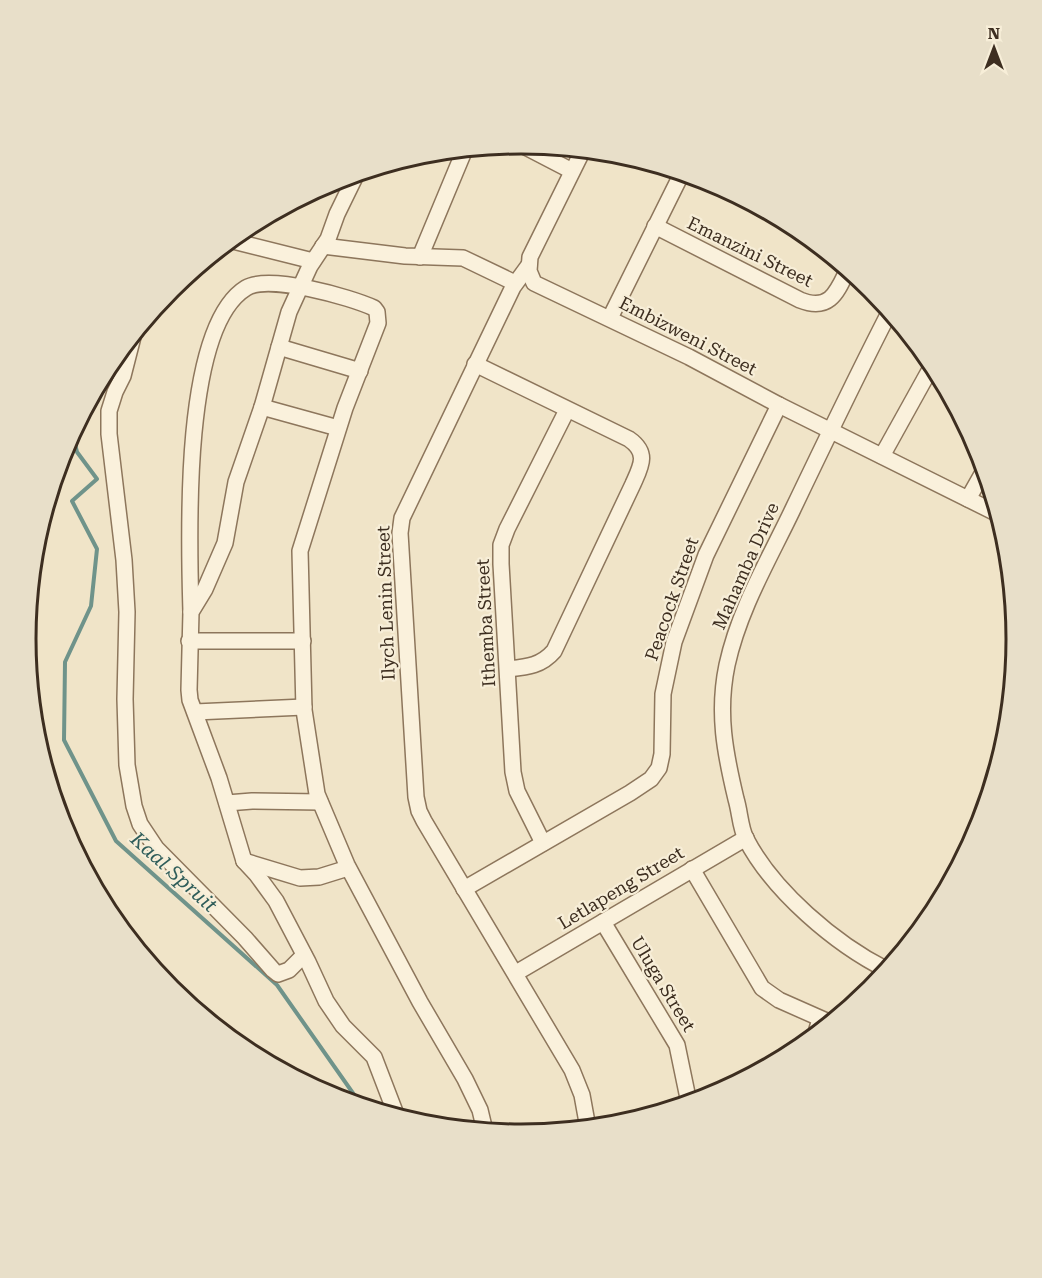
<svg xmlns="http://www.w3.org/2000/svg" width="1042" height="1278" viewBox="0 0 1042 1278" font-family="'Roboto Serif',serif">
	<rect width="100%" height="100%" fill="#f0e4c8"/>
	<g fill="none" stroke-linecap="round" stroke-linejoin="round">
		<polyline stroke="#6f938a" stroke-width="4" points="72,432 77,452 97,479 72,501 97,549 91,606 65,662 64,740 116,841 277,985 362,1106"/>
		<defs>
			<g id="minor">
				<polyline points="520,144 572,171"/>
				<polyline points="583,150 530,257 529,271 534,283 689,357 779,405 998,514"/>
				<polyline points="357,173 337,214 328,239 310,266 289,312 262,407 236,482 225,543 205,589 191,612 189,690 190,700 219,778 244,861 257,875 276,901 308,962 326,1001 343,1026 374,1057 397,1117"/>
				<path d="M655,226l145,74c30,12 37,-8 48,-31"/>
				<polyline points="229,240 313,261"/>
				<polyline points="323,246 405,256 463,258 515,283"/>
				<polyline points="420,257 465,149"/>
				<polyline points="529,265 513,287 402,518 400,533 416,797 419,811 424,821 572,1070 582,1095 588,1128"/>
				<polyline points="610,318 682,173"/>
				<polyline points="134,333 123,376 115,392 109,411 109,434 124,560 127,612 125,699 127,765 134,806 140,824 156,848 245,938 273,970 278,974 289,970 304,955"/>
				<polyline points="279,347 360,371"/>
				<path d="M475,364l154,75c20,14 12,27 4,45l-79,167c-13,15 -27,16 -46,18"/>
				<polyline points="262,407 338,428"/>
				<polyline points="882,456 933,364"/>
				<polyline points="968,499 985,469"/>
				<path d="M191,612c-2,-70 -10,-284 55,-324 23,-14 104,9 128,20l3,4 1,11 -33,85 -45,143 4,159 13,84 30,71 73,137 45,77 15,31 5,21"/>
				<polyline points="189,641 303,641"/>
				<polyline points="195,712 304,707"/>
				<polyline points="227,803 252,801 320,802"/>
				<polyline points="543,843 517,791 513,772 501,564 501,545 507,529 567,410"/>
				<polyline points="244,861 300,878 319,877 348,868"/>
				<polyline points="692,869 762,988 779,1000 831,1023"/>
				<polyline points="464,889 630,793 651,779 659,768 662,754 663,694 674,642 706,555 779,405"/>
				<polyline points="603,922 677,1045 689,1103"/>
				<path d="M887,970c-52,-26 -114,-79 -141,-131 -6,-12 -6,-27 -10,-40 -11,-46 -19,-86 -9,-134 12,-55 41,-104 65,-154 32,-67 64,-134 98,-200"/>
				<polyline points="516,973 746,838"/>
				<polyline points="815,1036 820,1019"/>
			</g>
		</defs>
		<use href="#minor" stroke="#8d765c" stroke-width="18"/>
		<use href="#minor" stroke="#faf1dc" stroke-width="15"/>
	</g>
	<g text-anchor="middle" stroke-width="4.5" stroke-linejoin="round" paint-order="stroke">
		<g font-size="18" fill="#3d2e20" stroke="#f7eed8">
			<text transform="translate(750 252) rotate(26)" y="6">Emanzini Street</text>
			<text transform="translate(688 336) rotate(27)" y="6">Embizweni Street</text>
			<text transform="translate(746 566) rotate(-66)" y="6">Mahamba Drive</text>
			<text transform="translate(672 599) rotate(-71)" y="6">Peacock Street</text>
			<text transform="translate(386 603) rotate(-92)" y="6">Ilych Lenin Street</text>
			<text transform="translate(486 623) rotate(-93)" y="6">Ithemba Street</text>
			<text transform="translate(621 888) rotate(-31)" y="6">Letlapeng Street</text>
			<text transform="translate(663 984) rotate(59)" y="6">Uluga Street</text>
		</g>
		<g font-size="20" font-style="italic" fill="#2f5d5a" stroke="#f7eed8">
			<text transform="translate(174 872) rotate(42)" y="7">Kaal Spruit</text>
		</g>
	</g>
	<path d="M0 0H1042V1278H0ZM36 639a485 485 0 1 1 970 0a485 485 0 1 1-970 0Z" fill="#e8dfc9" fill-rule="evenodd"/>
	<path fill="none" stroke="#3d2e20" stroke-width="3" d="M36 639a485 485 0 1 1 970 0a485 485 0 1 1-970 0Z"/>
	<g transform="translate(994 48)" stroke="#f7eed8" stroke-width="4.5" paint-order="stroke">
	<path d="M0-4.5L10 22L0 15L-10 22Z" fill="#3d2e20"/>
	<text y="-9" font-size="16" font-weight="bold" text-anchor="middle" fill="#3d2e20">N</text>
	</g>
</svg>
